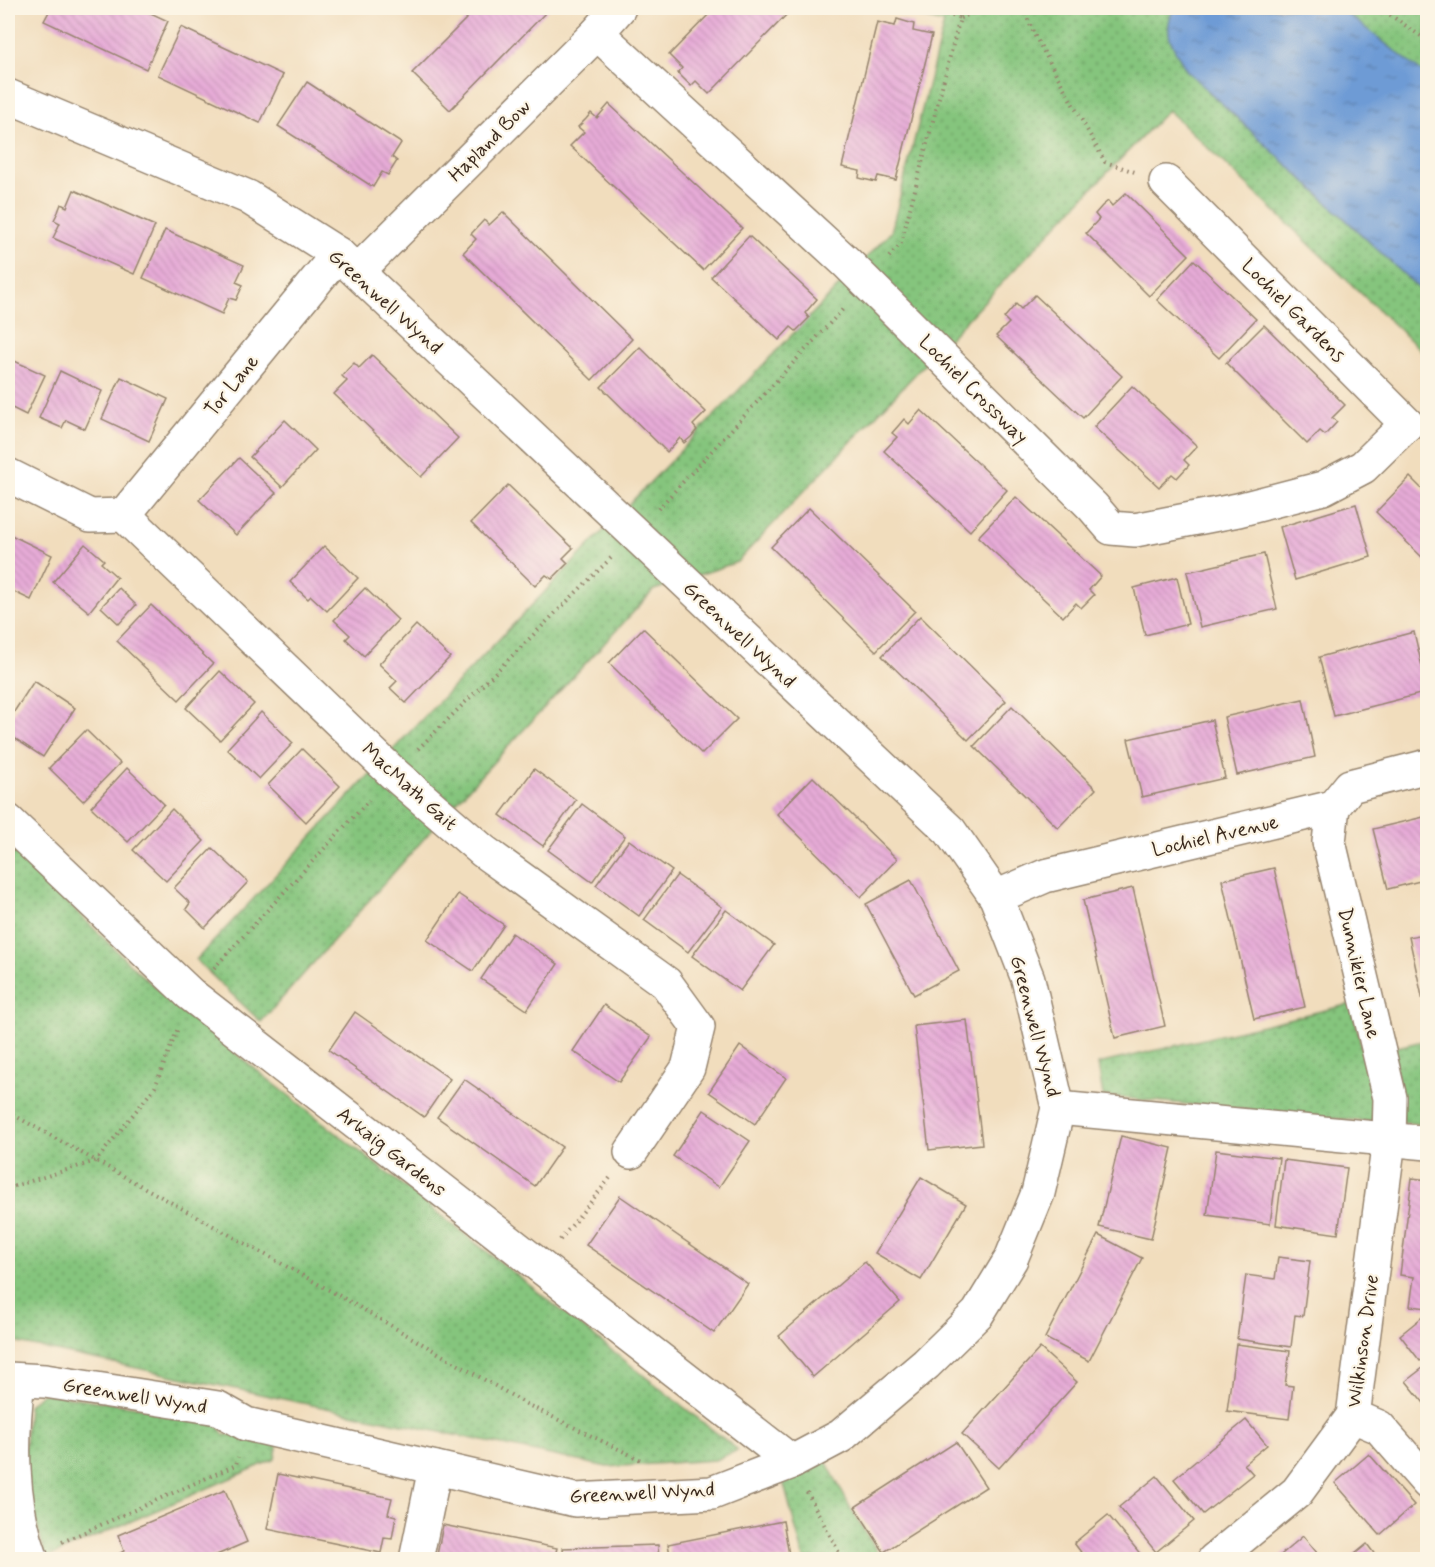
<svg xmlns="http://www.w3.org/2000/svg" width="1435" height="1567" viewBox="0 0 1435 1567" font-family="Mynerve,sans-serif">
	<defs>
		<pattern id="grass-dots" width="8" height="8" patternUnits="userSpaceOnUse" patternTransform="scale(1.5)"><rect width="8" height="8" fill="#85c57d"/><path d="M2 2h.1M6 6h.1" fill="none" stroke="#6ea066" stroke-width="1.8" stroke-linecap="round"/></pattern>
		<pattern id="water-ripples" width="26" height="14" patternUnits="userSpaceOnUse" patternTransform="scale(1.5)"><rect width="26" height="14" fill="#6e9bd5"/><path d="M2 4q2-2 4 0t4 0M15 11q2-2 4 0t4 0" fill="none" stroke="#5c7fac"/></pattern>
		<pattern id="building-back-hatch" width="6" height="6" patternUnits="userSpaceOnUse" patternTransform="scale(1.5)"><rect width="6" height="6" fill="#e6abd7"/><path d="M-1 5l2 2M0 0l6 6M5-1l2 2" fill="none" stroke="#c693b8"/></pattern>
	</defs>
	<rect width="100%" height="100%" fill="#fcf5e5"/>
	<filter id="ink" filterUnits="userSpaceOnUse"><feTurbulence type="fractalNoise" baseFrequency=".0167" numOctaves="2"/><feDisplacementMap in="SourceGraphic" scale="12" xChannelSelector="R" yChannelSelector="G"/><feConvolveMatrix kernelMatrix="1 2 1 2 8 2 1 2 1" color-interpolation-filters="sRGB"/></filter>
	<filter id="wash" filterUnits="userSpaceOnUse"><feTurbulence type="fractalNoise" baseFrequency=".008" numOctaves="4" result="noise"/><feDisplacementMap in="SourceGraphic" scale="24" xChannelSelector="R" yChannelSelector="G"/><feGaussianBlur stdDeviation="1.35" result="paint"/><feColorMatrix in="noise" values="0 0 0 0 0 0 0 0 0 0 0 0 0 0 0 0 0 1.4 0 .05"/><feComposite in="paint" operator="in"/></filter>
	<g filter="url(#wash)">
		<rect width="100%" height="100%" fill="#f1ddbd"/>
		<g fill="url(#grass-dots)" stroke="#60784e" stroke-width="1.5">
			<polygon points="885,8 1427,8 1427,356 1168,110 1051,231 737,562 654,590 461,797 261,1022 196,960 404,738 891,232 944,23"/>
			<polygon points="8,844 138,972 183,1012 738,1450 715,1460 607,1467 8,1341"/>
			<polygon points="1351,1004 1374,1099 1373,1122 1103,1096 1098,1064"/>
			<polygon points="1427,1040 1427,1125 1403,1122 1393,1048"/>
			<polygon points="43,1393 216,1419 223,1434 278,1442 275,1459 46,1558 23,1474 28,1405"/>
			<polygon points="826,1461 852,1511 882,1559 804,1559 783,1481"/>
		</g>
		<path fill="url(#water-ripples)" stroke="#54627a" stroke-width="1.5" d="M1174,8h166l87,68v220l-240,-225c-13,-22 -26,-38 -13,-63z"/>
		<g id="blocks">
			<g fill="url(#building-back-hatch)">
				<polygon points="51,8 140,8 168,21 146,69 44,21"/>
				<polygon points="477,8 550,8 450,110 412,73"/>
				<polygon points="715,8 793,8 709,94 696,81 691,86 678,73 682,68 669,55"/>
				<polygon points="897,19 914,24 913,31 932,35 896,180 878,176 876,182 859,178 860,171 842,167 877,22 895,26"/>
				<polygon points="181,27 283,75 260,123 158,75"/>
				<polygon points="307,82 401,143 392,157 397,161 388,175 382,172 373,187 278,126"/>
				<polygon points="609,104 742,228 703,270 570,146 584,132 578,127 586,119 591,113 597,118"/>
				<polygon points="74,190 155,226 134,274 53,238 60,223 54,220 58,212 61,204 67,207"/>
				<polygon points="1126,193 1189,255 1149,296 1086,233 1099,219 1095,214 1102,206 1108,201 1112,206"/>
				<polygon points="503,212 632,339 592,380 463,253 476,239 471,234 484,220 489,225"/>
				<polygon points="165,230 244,265 236,282 243,285 236,300 229,298 222,314 143,278"/>
				<polygon points="749,236 817,299 805,313 809,318 796,331 791,327 779,340 711,277"/>
				<polygon points="1194,260 1256,319 1219,358 1157,300"/>
				<polygon points="1035,295 1122,376 1083,418 996,336 1009,323 1004,318 1016,304 1021,309"/>
				<polygon points="1264,325 1345,405 1332,418 1337,422 1325,435 1320,431 1307,444 1226,363"/>
				<polygon points="640,347 706,412 693,425 697,430 691,437 684,443 680,438 667,452 601,387"/>
				<polygon points="372,355 458,438 421,477 334,394 347,381 342,376 347,370 354,363 359,368"/>
				<polygon points="8,358 45,375 26,415 8,406"/>
				<polygon points="60,371 102,391 85,429 66,420 62,428 39,418"/>
				<polygon points="121,377 168,399 149,441 102,419"/>
				<polygon points="1132,386 1197,446 1184,460 1189,465 1177,478 1172,474 1159,487 1094,427"/>
				<polygon points="921,410 1007,490 970,531 884,451 897,437 892,433 899,425 904,419 909,424"/>
				<polygon points="285,420 316,450 282,487 250,457"/>
				<polygon points="239,458 276,493 236,535 199,500"/>
				<polygon points="1410,477 1428,495 1428,563 1376,512"/>
				<polygon points="508,485 573,548 563,558 568,563 552,579 546,575 535,586 471,523"/>
				<polygon points="1016,497 1101,576 1089,590 1094,595 1081,608 1076,603 1063,617 978,537"/>
				<polygon points="1356,504 1371,557 1295,580 1280,527"/>
				<polygon points="809,508 915,611 876,651 771,547"/>
				<polygon points="11,535 52,555 31,600 8,589 8,542"/>
				<polygon points="85,544 104,560 101,563 117,577 89,612 53,582"/>
				<polygon points="324,546 358,578 327,611 311,596 308,599 290,582"/>
				<polygon points="1264,554 1277,609 1200,627 1187,572"/>
				<polygon points="1177,577 1188,624 1145,635 1134,588"/>
				<polygon points="119,588 136,605 119,624 101,607"/>
				<polygon points="365,588 398,620 364,656 346,639 350,635 334,620"/>
				<polygon points="151,605 213,664 179,700 117,641"/>
				<polygon points="920,616 1006,701 968,740 882,656"/>
				<polygon points="416,625 450,657 406,703 390,688 397,681 379,664"/>
				<polygon points="643,628 737,719 702,754 609,663"/>
				<polygon points="1414,632 1428,692 1334,716 1319,657"/>
				<polygon points="220,671 254,704 220,740 186,708"/>
				<polygon points="34,681 75,708 43,757 8,734 8,721"/>
				<polygon points="1303,699 1315,757 1237,775 1224,717"/>
				<polygon points="1012,706 1096,789 1058,828 974,746"/>
				<polygon points="261,712 293,743 259,779 227,749"/>
				<polygon points="1212,720 1225,778 1142,797 1128,739"/>
				<polygon points="86,730 120,763 83,801 49,768"/>
				<polygon points="302,749 340,786 306,822 268,785"/>
				<polygon points="127,768 164,804 128,842 91,807"/>
				<polygon points="534,769 576,800 543,846 500,815"/>
				<polygon points="813,777 897,859 861,897 777,814"/>
				<polygon points="582,804 625,836 592,882 548,850"/>
				<polygon points="172,809 204,841 166,881 133,850"/>
				<polygon points="1428,816 1428,879 1388,889 1373,829"/>
				<polygon points="629,840 672,871 639,916 596,885"/>
				<polygon points="212,848 248,882 205,928 186,909 190,903 174,888"/>
				<polygon points="1274,868 1305,1007 1254,1019 1222,880"/>
				<polygon points="677,875 722,907 688,952 644,920"/>
				<polygon points="911,880 959,971 914,995 866,904"/>
				<polygon points="1133,888 1165,1026 1115,1038 1083,900"/>
				<polygon points="458,894 504,925 473,971 427,940"/>
				<polygon points="726,910 774,945 740,991 692,956"/>
				<polygon points="512,933 558,964 527,1010 481,979"/>
				<polygon points="1428,933 1428,1014 1426,1015 1409,937"/>
				<polygon points="604,1005 651,1037 619,1082 573,1051"/>
				<polygon points="355,1012 450,1079 424,1117 329,1050"/>
				<polygon points="967,1020 982,1144 929,1150 914,1026"/>
				<polygon points="740,1046 786,1078 755,1124 709,1092"/>
				<polygon points="464,1079 562,1147 535,1186 437,1117"/>
				<polygon points="704,1110 750,1141 719,1187 673,1156"/>
				<polygon points="1121,1136 1172,1148 1151,1239 1099,1227"/>
				<polygon points="1216,1150 1279,1158 1270,1224 1207,1215"/>
				<polygon points="1284,1160 1347,1168 1338,1234 1276,1225"/>
				<polygon points="921,1177 966,1204 921,1280 875,1253"/>
				<polygon points="1412,1178 1428,1180 1428,1308 1410,1306 1414,1277 1400,1275"/>
				<polygon points="620,1196 748,1284 714,1333 586,1245"/>
				<polygon points="1098,1235 1142,1258 1089,1361 1045,1338"/>
				<polygon points="1278,1257 1310,1261 1303,1316 1295,1315 1291,1347 1237,1339 1246,1275 1275,1279"/>
				<polygon points="865,1262 900,1302 813,1377 779,1336"/>
				<polygon points="1426,1314 1428,1317 1428,1355 1420,1361 1400,1335"/>
				<polygon points="1236,1344 1290,1351 1285,1385 1293,1386 1289,1419 1227,1411"/>
				<polygon points="1040,1348 1077,1382 999,1468 962,1434"/>
				<polygon points="1428,1364 1428,1408 1406,1381"/>
				<polygon points="1246,1420 1267,1445 1244,1464 1253,1474 1203,1514 1174,1479"/>
				<polygon points="956,1442 986,1487 884,1552 855,1507"/>
				<polygon points="1369,1454 1414,1505 1380,1535 1335,1483"/>
				<polygon points="278,1474 392,1498 388,1514 396,1516 392,1539 384,1538 381,1553 267,1529"/>
				<polygon points="1157,1476 1194,1521 1156,1552 1119,1507"/>
				<polygon points="225,1490 247,1542 205,1560 119,1560 117,1555 124,1551 118,1535"/>
				<polygon points="1108,1515 1143,1557 1139,1560 1087,1560 1074,1543"/>
				<polygon points="783,1521 790,1560 671,1560 668,1544"/>
				<polygon points="443,1525 557,1548 554,1560 436,1560"/>
				<polygon points="1303,1536 1323,1560 1275,1560"/>
				<polygon points="1367,1544 1379,1560 1352,1560 1350,1558"/>
				<polygon points="658,1545 659,1560 564,1560 563,1548"/>
				<polygon points="1065,1554 1070,1560 1058,1560"/>
			</g>
		</g>
	</g>
	<g filter="url(#ink)">
		<use href="#blocks" fill-opacity="0" stroke="#96846e" stroke-width="1.5"/>
		<g fill="none" stroke-linecap="round" stroke-linejoin="round">
			<defs>
				<g id="minor">
					<polyline points="597,33 846,262 1093,507 1111,528 1135,530 1238,510 1323,488 1363,467 1407,424"/>
					<polyline points="8,96 248,197 338,254 950,831 996,897 1028,979 1058,1108 1038,1193 1011,1259 978,1313 926,1364 841,1436 792,1462 712,1493 575,1500 246,1424 218,1408 45,1381 8,1379"/>
					<polyline points="1166,182 1407,424"/>
					<polyline points="358,271 597,33 619,8"/>
					<polyline points="8,475 90,516 124,515 393,773 483,851 666,983 698,1027 688,1068 631,1152"/>
					<polyline points="124,515 338,254"/>
					<polyline points="8,821 190,994 792,1462"/>
					<polyline points="996,897 1045,876 1333,807 1350,786 1428,766"/>
					<polyline points="1058,1108 1428,1143"/>
					<path d="M18,1380c-7,61 -8,122 14,180"/>
					<polyline points="1353,1416 1379,1427 1428,1483"/>
					<polyline points="416,1560 435,1468"/>
					<polyline points="1214,1560 1297,1492 1353,1416 1389,1140 1390,1098 1329,842 1333,807"/>
				</g>
			</defs>
			<use href="#minor" stroke="#96846e" stroke-width="36"/>
			<g stroke="#96846e" stroke-width="4" stroke-dasharray="1.5 4.5" stroke-linecap="butt">
				<polyline points="1023,8 1035,36 1105,162 1135,172"/>
				<polyline points="1380,8 1428,41"/>
				<polyline points="960,18 988,8"/>
				<polyline points="889,257 901,243 960,18 920,8"/>
				<polyline points="658,509 844,308"/>
				<polyline points="418,749 611,558"/>
				<polyline points="214,968 369,800"/>
				<polyline points="8,1112 338,1295 528,1405 641,1460"/>
				<polyline points="8,1188 96,1161 155,1087 178,1028"/>
				<polyline points="560,1240 610,1178"/>
				<polyline points="807,1492 843,1560"/>
				<polyline points="62,1542 236,1465 238,1457"/>
			</g>
			<use href="#minor" stroke="#fff" stroke-width="33"/>
		</g>
	</g>
	<g text-anchor="middle" stroke-width="4.5" stroke-linejoin="round" paint-order="stroke">
		<g font-size="20" fill="#3b2a1e" stroke="#fcf5e5">
			<text transform="translate(489 140) rotate(-45)" y="7">Hapland Bow</text>
			<text transform="translate(386 301) rotate(42)" y="7">Greenwell Wynd</text>
			<text transform="translate(1294 310) rotate(45)" y="7">Lochiel Gardens</text>
			<text transform="translate(231 385) rotate(-51)" y="7">Tor Lane</text>
			<text transform="translate(974 389) rotate(45)" y="7">Lochiel Crossway</text>
			<text transform="translate(740 634) rotate(43)" y="7">Greenwell Wynd</text>
			<text transform="translate(410 786) rotate(42)" y="7">MacMath Gait</text>
			<text transform="translate(1215 835) rotate(-13)" y="7">Lochiel Avenue</text>
			<text transform="translate(1360 973) rotate(77)" y="7">Dunnikier Lane</text>
			<text transform="translate(1036 1026) rotate(75)" y="7">Greenwell Wynd</text>
			<text transform="translate(392 1151) rotate(38)" y="7">Arkaig Gardens</text>
			<text transform="translate(1362 1341) rotate(-82)" y="7">Wilkinson Drive</text>
			<text transform="translate(135 1395) rotate(9)" y="7">Greenwell Wynd</text>
			<text transform="translate(642 1492) rotate(-3)" y="7">Greenwell Wynd</text>
		</g>
	</g>
	<rect width="1435" height="1567" fill="none" stroke="#fcf5e5" stroke-width="30"/>
</svg>
